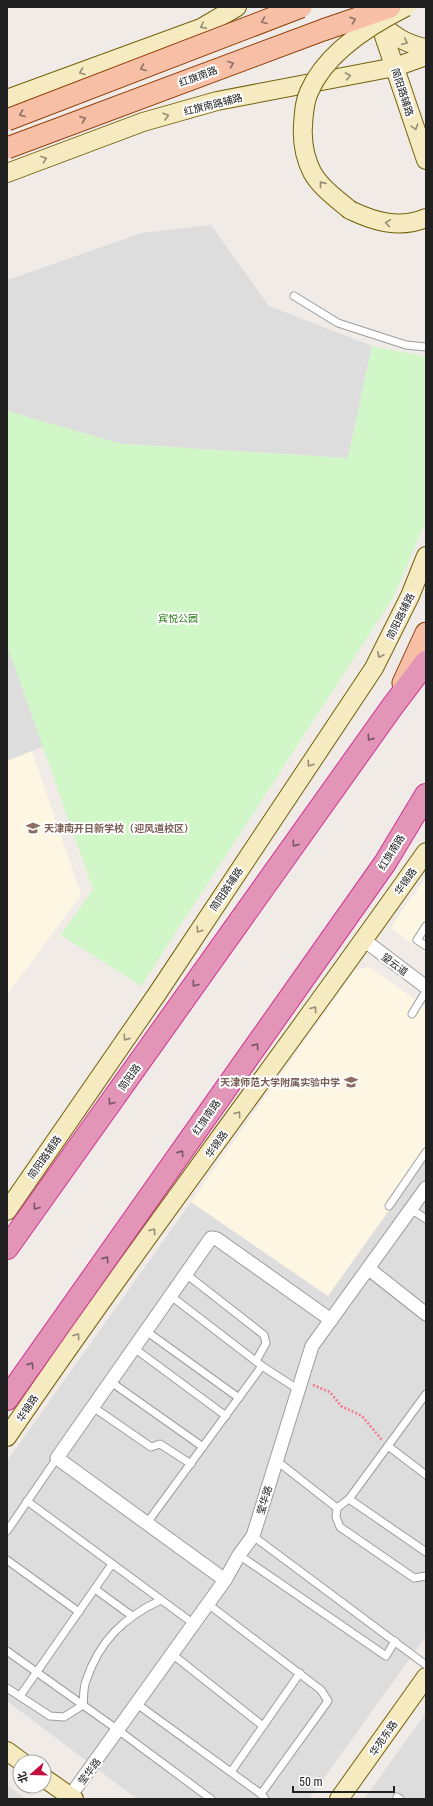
<svg xmlns="http://www.w3.org/2000/svg" width="433" height="1806" viewBox="0 0 433 1806" font-family="'Roboto Condensed','Noto Sans SC',sans-serif">
	<rect width="100%" height="100%" fill="#f0ebe7"/>
	<g fill="#dedddd">
		<polygon points="211,225 269,306 372,346 348,458 122,444 7,411 7,280 142,233"/>
		<polygon points="7,645 44,746 7,761"/>
		<polygon points="426,1158 426,1636 309,1799 137,1799 7,1701 7,1461 191,1202 328,1296"/>
		<polygon points="426,1713 426,1799 364,1799"/>
		<polygon points="7,1785 26,1799 7,1799"/>
	</g>
	<g fill="#fdf6e3">
		<polygon points="32,751 81,895 7,995 7,761"/>
		<polygon points="426,877 426,953 390,928"/>
		<polygon points="369,967 426,1007 426,1158 328,1296 191,1202 355,970"/>
	</g>
	<polygon fill="#d1f6c8" points="372,346 426,357 426,521 393,598 141,986 61,935 93,889 7,645 7,411 122,444 348,458"/>
	<g fill="none" stroke-linecap="round" stroke-linejoin="round">
		<defs>
			<g id="lane">
				<polyline points="294,296 338,323 406,345 426,347"/>
				<polyline points="426,926 417,940 426,946"/>
				<polyline points="412,1014 426,991"/>
				<polyline points="389,1206 426,1152"/>
				<polyline points="411,1209 426,1219"/>
				<polyline points="186,1274 264,1335 266,1343 256,1361"/>
				<polyline points="171,1296 262,1366 299,1390"/>
				<polyline points="146,1331 239,1398"/>
				<polyline points="134,1348 226,1416"/>
				<polyline points="111,1382 203,1447"/>
				<polyline points="93,1407 151,1447 160,1444 191,1464"/>
				<polyline points="388,1446 426,1475"/>
				<polyline points="277,1461 337,1508 349,1499 426,1394"/>
				<polyline points="349,1499 426,1552"/>
				<polyline points="27,1501 194,1624"/>
				<polyline points="337,1508 336,1517 340,1527 414,1578 426,1576"/>
				<polyline points="147,1523 262,1366"/>
				<polyline points="7,1531 57,1458"/>
				<polyline points="253,1536 426,1665"/>
				<polyline points="239,1555 386,1656 395,1641"/>
				<polyline points="7,1560 79,1612"/>
				<polyline points="95,1589 132,1616"/>
				<polyline points="208,1604 321,1690 328,1701 261,1794"/>
				<polyline points="7,1651 118,1730 211,1799"/>
				<polyline points="172,1654 263,1726"/>
				<path d="M7,1688l43,28 14,1 19,-12c1,-8 0,-17 3,-24 13,-40 38,-64 75,-81"/>
				<polyline points="20,1696 112,1564"/>
				<polyline points="137,1704 261,1794 265,1799"/>
				<polyline points="231,1772 300,1673"/>
				<polyline points="397,1797 400,1799"/>
			</g>
			<g id="street">
				<polyline points="364,940 426,987"/>
				<polyline points="369,1269 426,1314"/>
				<polyline points="225,1580 57,1458 211,1238 217,1239 331,1320"/>
				<polyline points="68,1799 225,1580 239,1555 253,1536 312,1346 426,1188"/>
			</g>
			<g id="secondary">
				<polyline points="380,24 426,160"/>
				<path d="M380,24c16,13 26,20 46,24"/>
				<polyline points="7,99 201,28 237,7"/>
				<polyline points="7,173 143,122 217,101 395,67 426,56"/>
				<path d="M350,210c25,12 50,19 76,8"/>
				<polyline points="7,1211 157,994 374,668 410,596 426,556"/>
				<path d="M7,1437c135,-198 281,-389 419,-585"/>
				<polyline points="7,1751 22,1762"/>
				<polyline points="44,1778 74,1799"/>
				<polyline points="339,1799 426,1677"/>
			</g>
			<polyline id="primary" points="403,683 426,633"/>
			<g id="highway">
				<polyline points="7,1248 392,707 426,662"/>
				<polyline points="7,1399 385,863 426,795"/>
			</g>
		</defs>
		<use href="#lane" stroke="#9d9d9d" stroke-width="9"/>
		<use href="#street" stroke="#9d9d9d" stroke-width="15"/>
		<use href="#secondary" stroke="#72620c" stroke-width="20"/>
		<use href="#primary" stroke="#93410a" stroke-width="23"/>
		<use href="#highway" stroke="#d03292" stroke-width="24"/>
		<polyline stroke="#f1778b" stroke-width="2.5" stroke-dasharray="2 2" stroke-linecap="butt" points="313,1385 330,1392 341,1406 362,1416 382,1440"/>
		<use href="#lane" stroke="#fff" stroke-width="7"/>
		<use href="#street" stroke="#fff" stroke-width="13"/>
		<use href="#secondary" stroke="#f6eac0" stroke-width="18"/>
		<use href="#primary" stroke="#f6bfa6" stroke-width="21"/>
		<use href="#highway" stroke="#e295b7" stroke-width="22"/>
		<defs>
			<path id="secondary-bridge" d="M350,210c-13,-11 -30,-23 -38,-38 -7,-14 -10,-32 -9,-47 1,-12 1,-22 6,-33 16,-38 61,-67 97,-85"/>
			<g id="primary-bridge">
				<polyline points="7,120 301,7"/>
				<polyline points="7,148 323,30 390,7"/>
			</g>
		</defs>
		<use href="#secondary-bridge" stroke="#72620c" stroke-width="20" stroke-linecap="butt"/>
		<use href="#primary-bridge" stroke="#93410a" stroke-width="23" stroke-linecap="butt"/>
		<use href="#secondary-bridge" stroke="#f6eac0" stroke-width="18"/>
		<use href="#primary-bridge" stroke="#f6bfa6" stroke-width="21"/>
	</g>
	<defs><path id="oneway-chevron" d="M-2-3.5L2.5 0L-2 3.5" fill="none" stroke-width="1.6" stroke-linecap="round" stroke-linejoin="round"/></defs>
	<g stroke="#8b7063">
		<use href="#oneway-chevron" transform="translate(353 20) rotate(-19)"/>
		<use href="#oneway-chevron" transform="translate(264 21) rotate(159)"/>
		<use href="#oneway-chevron" transform="translate(231 64) rotate(-20)"/>
		<use href="#oneway-chevron" transform="translate(143 68) rotate(159)"/>
		<use href="#oneway-chevron" transform="translate(22 114) rotate(159)"/>
		<use href="#oneway-chevron" transform="translate(83 119) rotate(-20)"/>
	</g>
	<g stroke="#968f78">
		<use href="#oneway-chevron" transform="translate(203 26) rotate(154)"/>
		<use href="#oneway-chevron" transform="translate(405 42) rotate(25)"/>
		<use href="#oneway-chevron" transform="translate(82 72) rotate(160)"/>
		<use href="#oneway-chevron" transform="translate(348 76) rotate(-11)"/>
		<use href="#oneway-chevron" transform="translate(166 116) rotate(-16)"/>
		<use href="#oneway-chevron" transform="translate(415 127) rotate(72)"/>
		<use href="#oneway-chevron" transform="translate(44 159) rotate(-20)"/>
		<use href="#oneway-chevron" transform="translate(322 184) rotate(-129)"/>
		<use href="#oneway-chevron" transform="translate(388 223) rotate(-172)"/>
		<use href="#oneway-chevron" transform="translate(380 655) rotate(116)"/>
		<use href="#oneway-chevron" transform="translate(310 764) rotate(124)"/>
		<use href="#oneway-chevron" transform="translate(199 930) rotate(124)"/>
		<use href="#oneway-chevron" transform="translate(314 1009) rotate(-54)"/>
		<use href="#oneway-chevron" transform="translate(126 1038) rotate(125)"/>
		<use href="#oneway-chevron" transform="translate(238 1114) rotate(-54)"/>
		<use href="#oneway-chevron" transform="translate(153 1231) rotate(-54)"/>
		<use href="#oneway-chevron" transform="translate(77 1336) rotate(-54)"/>
	</g>
	<g stroke="#775564">
		<use href="#oneway-chevron" transform="translate(370 738) rotate(125)"/>
		<use href="#oneway-chevron" transform="translate(295 844) rotate(125)"/>
		<use href="#oneway-chevron" transform="translate(195 984) rotate(126)"/>
		<use href="#oneway-chevron" transform="translate(256 1046) rotate(-55)"/>
		<use href="#oneway-chevron" transform="translate(111 1102) rotate(126)"/>
		<use href="#oneway-chevron" transform="translate(181 1153) rotate(-55)"/>
		<use href="#oneway-chevron" transform="translate(36 1207) rotate(126)"/>
		<use href="#oneway-chevron" transform="translate(106 1259) rotate(-55)"/>
		<use href="#oneway-chevron" transform="translate(31 1365) rotate(-55)"/>
	</g>
	<defs>
		<symbol id="school-bare" viewBox="-9 -9 18 18"><path d="M0-5L7-2L0 1L-7-2ZM-4 1L0 2.5L4 1V4Q0 6-4 4Z" fill="#8d6e63" stroke="#fff" stroke-width="2.5" paint-order="stroke"/></symbol>
		<symbol id="university-bare" viewBox="-9 -9 18 18"><path d="M0-5L7-2L0 1L-7-2ZM-4 1L0 2.5L4 1V4Q0 6-4 4Z" fill="#8d6e63" stroke="#fff" stroke-width="2.5" paint-order="stroke"/></symbol>
	</defs>
	<g fill-rule="evenodd">
		<use href="#school-bare" x="23" y="818" width="20" height="20"/>
		<use href="#university-bare" x="341" y="1072" width="20" height="20"/>
	</g>
	<g text-anchor="middle" stroke-width="4" stroke-linejoin="round" paint-order="stroke">
		<g font-size="10" fill="#202020" stroke="#fff">
			<text transform="translate(198 76) rotate(-20)" y="4">红旗南路</text>
			<text transform="translate(403 92) rotate(72)" y="4">简阳路辅路</text>
			<text transform="translate(213 104) rotate(-14)" y="4">红旗南路辅路</text>
			<text transform="translate(400 616) rotate(-64)" y="4">简阳路辅路</text>
			<text transform="translate(391 852) rotate(-58)" y="4">红旗南路</text>
			<text transform="translate(405 881) rotate(-55)" y="4">华锦路</text>
			<text transform="translate(226 889) rotate(-56)" y="4">简阳路辅路</text>
			<text transform="translate(395 964) rotate(37)" y="4">望云道</text>
			<text transform="translate(129 1077) rotate(-54)" y="4">简阳路</text>
			<text transform="translate(206 1117) rotate(-55)" y="4">红旗南路</text>
			<text transform="translate(216 1144) rotate(-54)" y="4">华锦路</text>
			<text transform="translate(44 1157) rotate(-55)" y="4">简阳路辅路</text>
			<text transform="translate(27 1408) rotate(-56)" y="4">华锦路</text>
			<text transform="translate(264 1500) rotate(-73)" y="4">莹华路</text>
			<text transform="translate(383 1738) rotate(-55)" y="4">华苑东路</text>
			<text transform="translate(89 1771) rotate(-53)" y="4">莹华路</text>
		</g>
		<g font-size="10" fill="#257913" stroke="#fff">
			<text x="178" y="622">宾悦公园</text>
		</g>
		<g font-size="10" font-weight="bold" fill="#785e54" stroke="#fff" text-anchor="start">
			<text x="44" y="832">天津南开日新学校（迎风道校区）</text>
			<text x="340" y="1086" text-anchor="end">天津师范大学附属实验中学</text>
		</g>
	</g>
	<rect width="433" height="1806" fill="none" stroke="#202020" stroke-width="16"/>
	<g transform="translate(32 1774) rotate(250)"><circle r="19" fill="#ffffff" stroke="#a6a6a6"/>
	<path d="M0-3L7 15L0 10L-7 15Z" fill="#c30d3d"/>
	<text y="-6" font-size="11" font-weight="bold" text-anchor="middle" fill="#202020">北</text>
	</g>
	<path d="M293 1786v6h101v-6" fill="none" stroke="#202020" stroke-width="2"/>
	<text x="299" y="1786" font-size="12" fill="#202020" stroke="#ffffff" stroke-width="3" paint-order="stroke">50 m</text>
</svg>
